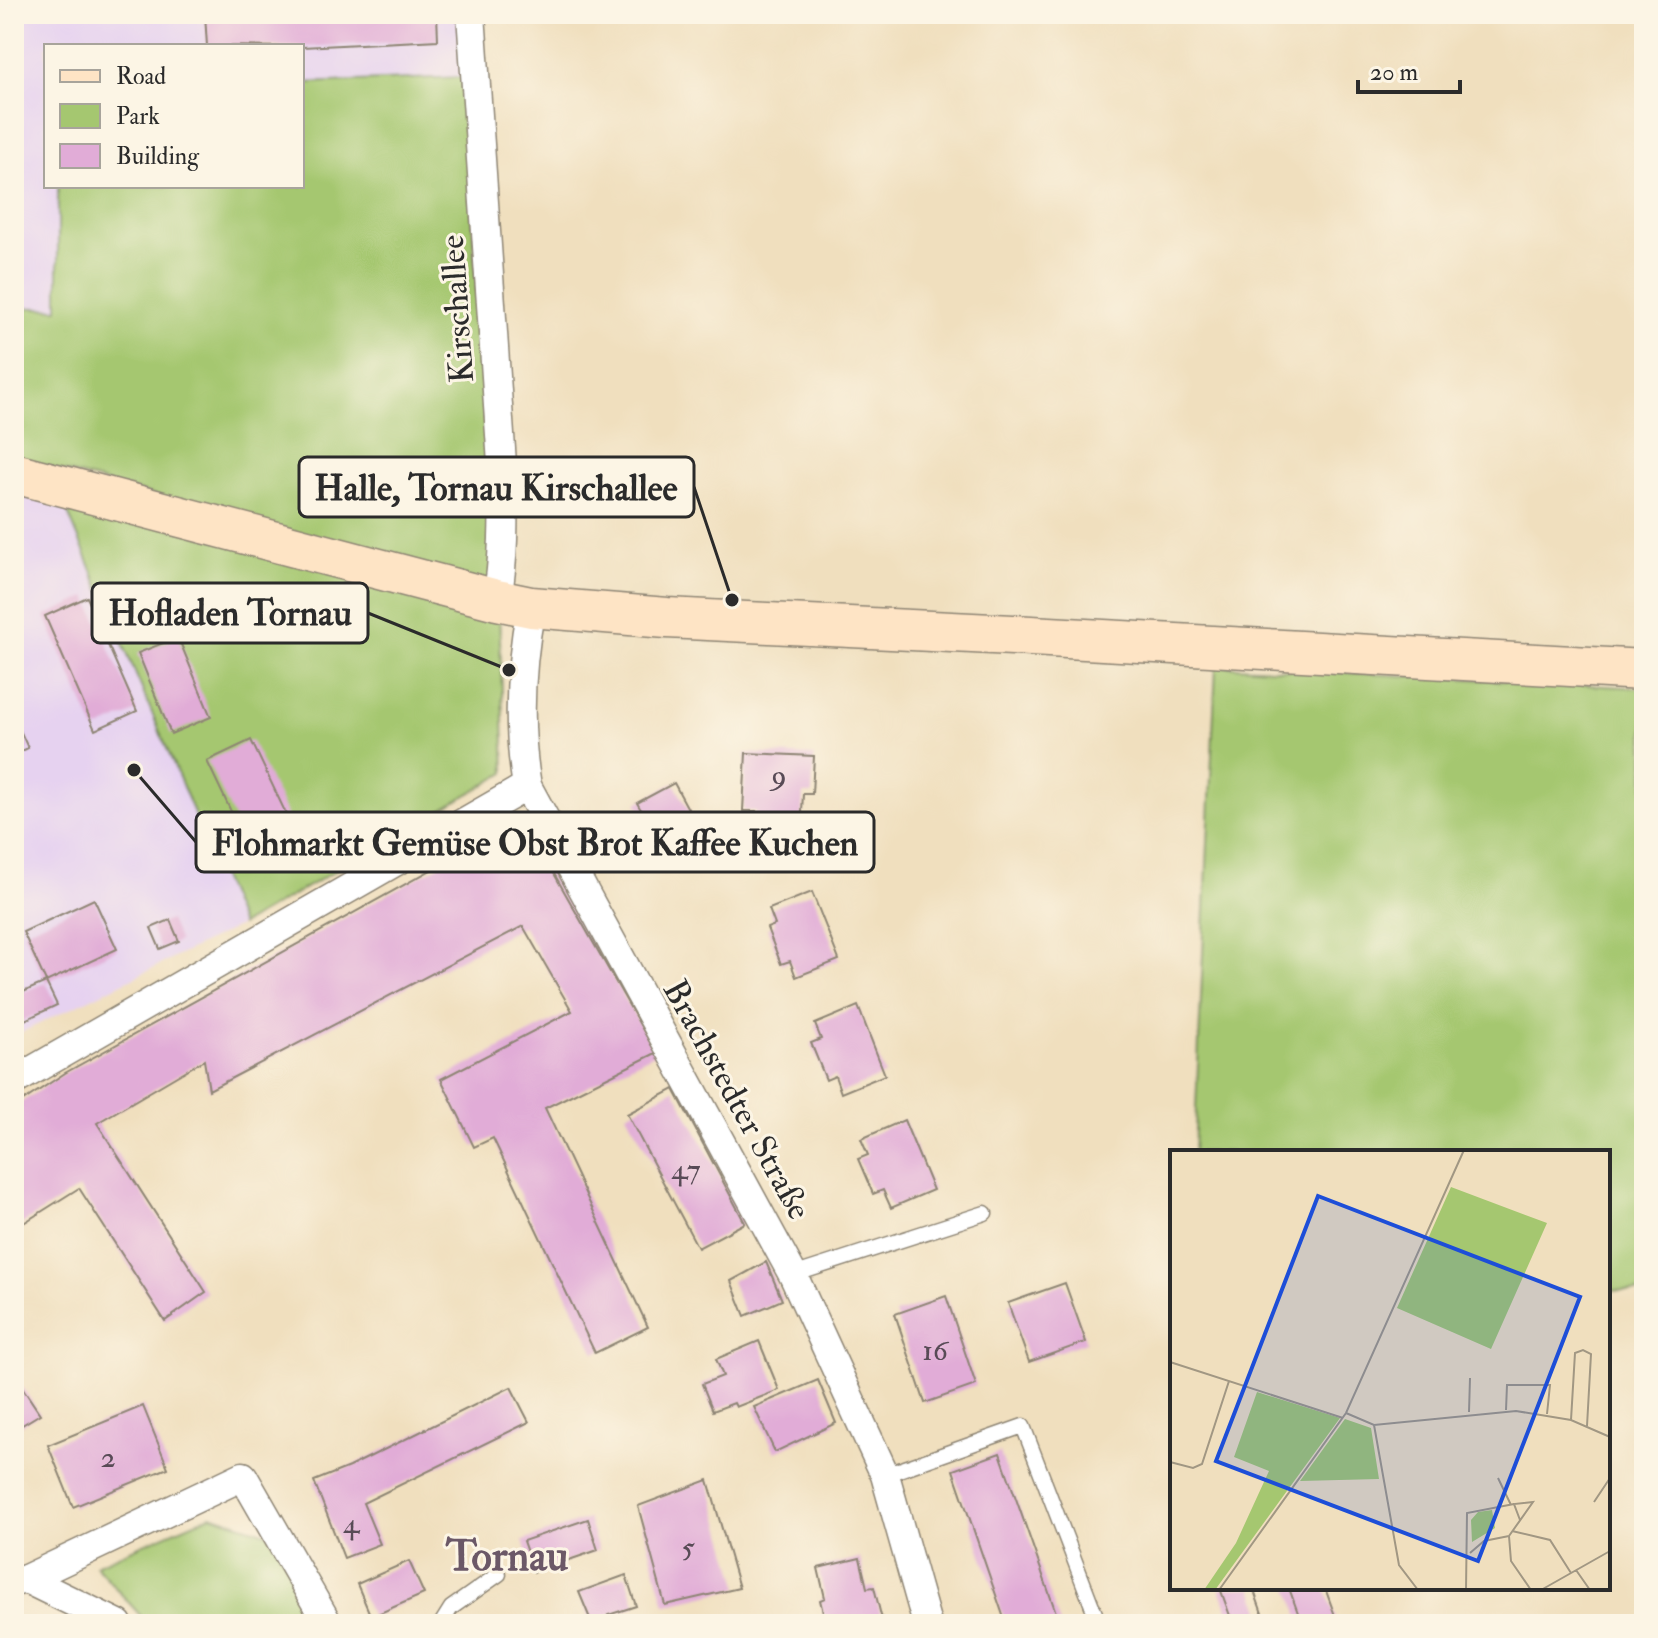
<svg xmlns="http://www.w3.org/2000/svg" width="1658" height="1638" viewBox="0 0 1658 1638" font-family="'IM FELL Double Pica',serif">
	<rect width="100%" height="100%" fill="#fcf5e5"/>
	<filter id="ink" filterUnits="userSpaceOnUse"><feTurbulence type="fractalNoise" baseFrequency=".0125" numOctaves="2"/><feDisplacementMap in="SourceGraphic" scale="16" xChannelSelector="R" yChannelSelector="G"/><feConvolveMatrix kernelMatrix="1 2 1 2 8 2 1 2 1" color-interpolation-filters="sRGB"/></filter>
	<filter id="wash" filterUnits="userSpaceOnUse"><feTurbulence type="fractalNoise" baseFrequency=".006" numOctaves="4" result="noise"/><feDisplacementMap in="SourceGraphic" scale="32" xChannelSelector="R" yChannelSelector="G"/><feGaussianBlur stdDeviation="1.8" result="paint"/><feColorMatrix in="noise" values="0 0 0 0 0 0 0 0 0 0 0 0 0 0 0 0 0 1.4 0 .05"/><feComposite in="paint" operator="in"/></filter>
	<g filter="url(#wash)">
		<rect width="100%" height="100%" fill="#f0dfbe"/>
		<g fill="#e6d2f0">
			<polygon points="14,14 460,14 464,77 302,83 302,46 46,46 46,186 58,186 58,309 14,307"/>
			<polygon points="14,488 63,501 241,925 14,1036"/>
		</g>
		<g fill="#a5c770" stroke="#68794e" stroke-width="2">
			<polygon points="464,77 494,585 14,458 14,307 58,309 58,186 302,186 302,83"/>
			<polygon points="63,501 499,612 505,773 241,925"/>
			<polygon points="1216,666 1644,688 1644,1292 1608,1290 1608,1152 1194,1152"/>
			<polygon points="211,1515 270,1534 311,1608 283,1624 148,1624 95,1565"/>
		</g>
		<g id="blocks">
			<g fill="#e1acd7">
				<polygon points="205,14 437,14 438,40 302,47 207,46"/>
				<polygon points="87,597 137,711 95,730 45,616"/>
				<polygon points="178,637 211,717 171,734 138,653"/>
				<polygon points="14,717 28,748 14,755"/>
				<polygon points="251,740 299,841 255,862 207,761"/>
				<polygon points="746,753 814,756 812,794 803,794 801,830 755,828 756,811 743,811"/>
				<polygon points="674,783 706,842 671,861 637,803"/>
				<polygon points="523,819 656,1053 545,1108 648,1327 595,1353 493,1138 474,1147 441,1079 572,1011 523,926 209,1090 204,1060 97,1123 206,1292 165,1321 79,1188 14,1229 14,1107 65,1073"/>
				<polygon points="812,892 839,960 796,977 790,961 781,964 767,928 775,925 769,909"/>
				<polygon points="94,899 117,949 46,982 23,932"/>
				<polygon points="170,920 179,941 160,949 151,928"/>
				<polygon points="46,982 57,1005 14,1025 14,996"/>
				<polygon points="858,1006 885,1075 841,1093 835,1076 826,1080 811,1043 821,1039 815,1024"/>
				<polygon points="674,1089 745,1223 698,1248 627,1114"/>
				<polygon points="904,1120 933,1190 891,1208 883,1190 873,1194 858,1159 868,1155 861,1139"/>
				<polygon points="766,1262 782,1300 745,1316 731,1281"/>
				<polygon points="1065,1283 1086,1342 1029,1362 1008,1303"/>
				<polygon points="946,1296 976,1385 925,1403 895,1314"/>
				<polygon points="759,1341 779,1390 736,1407 734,1403 713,1411 702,1384 723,1376 716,1359"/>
				<polygon points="14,1375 40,1414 14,1430"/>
				<polygon points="818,1380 836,1423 775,1452 754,1407"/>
				<polygon points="511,1387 529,1422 363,1503 380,1544 344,1558 314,1481 349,1467"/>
				<polygon points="143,1406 168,1468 73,1507 48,1445"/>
				<polygon points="1000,1453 1060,1624 1006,1624 953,1470"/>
				<polygon points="708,1480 739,1588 665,1605 638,1506"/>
				<polygon points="588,1519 598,1550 534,1572 523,1541"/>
				<polygon points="860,1558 867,1588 874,1587 883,1624 826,1624 820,1600 825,1598 818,1568"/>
				<polygon points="409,1561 424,1594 371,1617 357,1584"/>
				<polygon points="626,1575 636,1606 608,1615 612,1624 583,1624 591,1621 579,1592"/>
				<polygon points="1220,1588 1253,1588 1263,1616 1239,1624 1233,1624"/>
				<polygon points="1289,1588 1325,1588 1338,1624 1302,1624"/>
			</g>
		</g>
	</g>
	<g filter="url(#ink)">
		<use href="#blocks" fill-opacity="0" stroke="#8e8574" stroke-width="2"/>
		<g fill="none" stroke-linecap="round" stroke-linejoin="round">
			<defs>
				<g id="service">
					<polyline points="793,1275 985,1213"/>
					<polyline points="885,1475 1023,1426 1099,1624"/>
					<polyline points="441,1624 451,1608 499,1574"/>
				</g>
				<g id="minor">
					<path d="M471,14l32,464c1,42 1,81 -6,122"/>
					<path d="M531,607c-11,58 -14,121 -4,179l266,489 92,200 42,149"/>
					<polyline points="14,1081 527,786"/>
					<polyline points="26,1579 118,1624"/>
					<polyline points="14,1582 26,1579 243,1476 328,1624"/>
				</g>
				<polyline id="secondary" points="14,473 497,600 531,607 667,618 1013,635 1644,670"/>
			</defs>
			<use href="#service" stroke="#8e8574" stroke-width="17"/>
			<use href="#minor" stroke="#8e8574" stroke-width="31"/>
			<use href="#secondary" stroke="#8e8574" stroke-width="43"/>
			<use href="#service" stroke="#fff" stroke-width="14"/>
			<use href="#minor" stroke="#fff" stroke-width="28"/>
			<use href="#secondary" stroke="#fee4c5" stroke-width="40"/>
		</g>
	</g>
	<g text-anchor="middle" stroke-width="6" stroke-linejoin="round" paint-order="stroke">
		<g font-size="30" fill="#584b56">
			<text x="779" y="785">9</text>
			<text x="686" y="1179">47</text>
			<text x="935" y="1360">16</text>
			<text x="108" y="1467">2</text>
			<text x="351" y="1533">4</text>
			<text x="688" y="1557">5</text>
		</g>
		<g font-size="34" fill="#2b2b2b" stroke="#fcf5e5">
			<text transform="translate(456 309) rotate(-94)" y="12">Kirschallee</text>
			<text transform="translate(738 1099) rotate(61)" y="12">Brachstedter Straße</text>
		</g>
		<g font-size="42" font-weight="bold" fill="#6b5867" stroke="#fcf5e5">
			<text x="507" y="1570">Tornau</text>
		</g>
	</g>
	<g transform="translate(1170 1150)">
		<rect width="440" height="440" fill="#f0dfbe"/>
		<path d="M281,37l96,36 -56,126 -94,-41zM87,242l83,26 -125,172h-11l32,-47 33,-72 -35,-14zM175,269l26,9 8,51 -79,2zM322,360l3,18 -23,14 -1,-22 7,-8z" fill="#a5c770"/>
		<path fill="none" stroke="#a19783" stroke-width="2" d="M0,212l173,56M336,260l1,-25h43l-3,29M299,262l1,-34M176,263l28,12 142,-14 55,9 39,17M401,270l4,-67 8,-3 8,4 -4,72M204,275l25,140 19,25M0,312l23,6 9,-4 27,-83M328,328l13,27M424,352l16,-24M350,370l-6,-16 19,-2 -24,34 2,25 20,29M342,381l38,9 21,33M300,403l14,-12 25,-5M406,420l14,20M49,440l127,-177 118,-263M296,440l1,-77 47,-9M371,440l69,-39"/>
		<path fill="#1d4ed8" fill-opacity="0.15" stroke="#1d4ed8" stroke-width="4" d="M148,46l262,101 -102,264 -262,-100z"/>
		<rect width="440" height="440" fill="none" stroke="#2b2b2b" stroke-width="4"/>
	</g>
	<path fill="none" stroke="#2b2b2b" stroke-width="3" d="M732 600L694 487M509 670L368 613M134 770L196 842"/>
	<g fill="#2b2b2b" stroke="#fcf5e5" stroke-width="3">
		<circle cx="732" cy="600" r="8"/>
		<circle cx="509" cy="670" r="8"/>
		<circle cx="134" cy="770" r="8"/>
	</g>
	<g fill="#fcf5e5" stroke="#2b2b2b" stroke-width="3">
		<rect x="299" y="457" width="395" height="60" rx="8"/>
		<rect x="92" y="583" width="276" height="60" rx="8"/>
		<rect x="196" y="812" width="678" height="60" rx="8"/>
	</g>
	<g font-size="36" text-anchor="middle" font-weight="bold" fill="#2b2b2b">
		<text x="496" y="500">Halle, Tornau Kirschallee</text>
		<text x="230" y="625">Hofladen Tornau</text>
		<text x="535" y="855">Flohmarkt Gemüse Obst Brot Kaffee Kuchen</text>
	</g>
	<rect width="1658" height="1638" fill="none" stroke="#fcf5e5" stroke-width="48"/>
	<rect x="44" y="44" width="260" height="144" fill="#fcf5e5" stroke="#a8a49b" stroke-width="2"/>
	<rect x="60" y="70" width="40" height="12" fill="#fee4c5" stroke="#a8a49b" stroke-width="2"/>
	<text x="116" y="84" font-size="24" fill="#2b2b2b">Road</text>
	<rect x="60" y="104" width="40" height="24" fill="#a5c770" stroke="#a8a49b" stroke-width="2"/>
	<text x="116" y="124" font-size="24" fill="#2b2b2b">Park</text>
	<rect x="60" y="144" width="40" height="24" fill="#e1acd7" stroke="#a8a49b" stroke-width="2"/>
	<text x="116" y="164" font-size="24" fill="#2b2b2b">Building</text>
	<path d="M1358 80v12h102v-12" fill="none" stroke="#2b2b2b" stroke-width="4"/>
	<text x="1370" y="80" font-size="24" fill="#2b2b2b" stroke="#fcf5e5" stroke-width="6" paint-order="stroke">20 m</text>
</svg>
